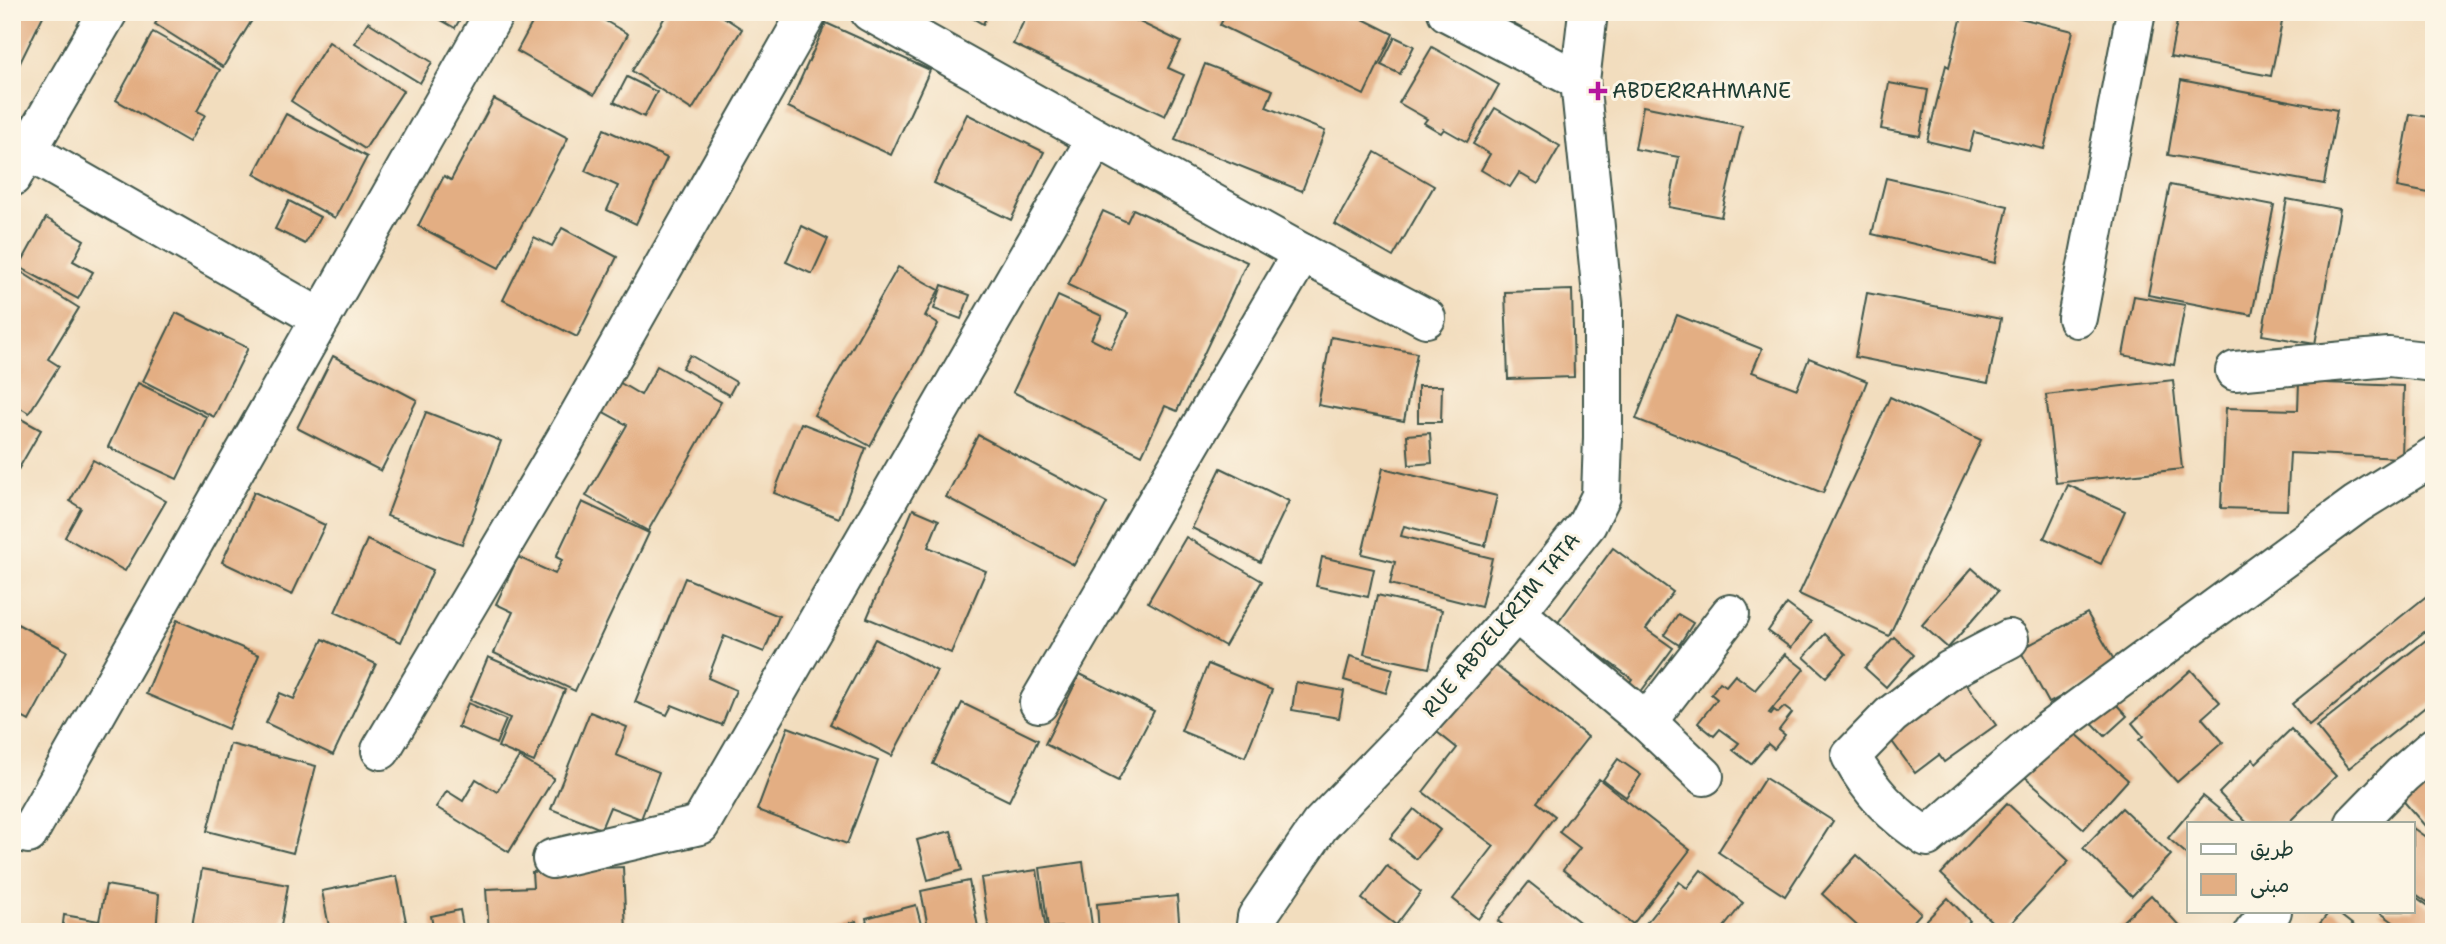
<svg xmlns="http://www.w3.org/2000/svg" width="2446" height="944" viewBox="0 0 2446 944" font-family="'Shantell Sans','Playpen Sans Arabic',sans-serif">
	<rect width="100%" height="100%" fill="#fcf5e5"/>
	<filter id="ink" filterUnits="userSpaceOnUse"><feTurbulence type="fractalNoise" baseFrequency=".0143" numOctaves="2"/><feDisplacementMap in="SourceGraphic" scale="14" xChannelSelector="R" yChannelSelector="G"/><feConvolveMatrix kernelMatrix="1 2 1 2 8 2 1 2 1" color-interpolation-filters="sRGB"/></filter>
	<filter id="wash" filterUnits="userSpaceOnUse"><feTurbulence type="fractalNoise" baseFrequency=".00686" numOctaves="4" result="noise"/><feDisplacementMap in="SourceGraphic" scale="28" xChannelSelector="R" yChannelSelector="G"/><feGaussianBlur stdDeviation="1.57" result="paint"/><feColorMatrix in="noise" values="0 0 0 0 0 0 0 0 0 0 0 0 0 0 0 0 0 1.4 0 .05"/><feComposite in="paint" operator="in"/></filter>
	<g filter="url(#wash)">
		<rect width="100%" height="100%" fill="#f2ddbe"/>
		<g id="blocks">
			<g fill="#e3ae83">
				<polygon points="12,12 45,12 18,67 12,64"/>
				<polygon points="163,12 257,12 223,67 155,24"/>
				<polygon points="427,12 464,12 455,28"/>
				<polygon points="538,12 590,12 628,34 594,95 517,51"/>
				<polygon points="668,12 716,12 742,29 692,110 632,71"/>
				<polygon points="962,12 989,12 983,24"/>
				<polygon points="1028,12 1119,12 1181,42 1168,68 1184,75 1165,116 1013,44"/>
				<polygon points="1227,12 1349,12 1393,34 1364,95 1220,25"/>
				<polygon points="1963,12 1996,12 2073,31 2044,149 1974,132 1969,151 1927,141 1946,65 1949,67"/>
				<polygon points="2179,12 2284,12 2271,76 2170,57"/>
				<polygon points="368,22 432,62 420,83 355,43"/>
				<polygon points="826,23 930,70 891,155 788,107"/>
				<polygon points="153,32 220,70 197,111 205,115 189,142 116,100"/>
				<polygon points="1395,37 1414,46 1400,74 1381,65"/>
				<polygon points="329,42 403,91 365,149 291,101"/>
				<polygon points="1432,47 1499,85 1467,142 1444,129 1441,133 1424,123 1427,119 1399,103"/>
				<polygon points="1205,64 1273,90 1266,107 1325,131 1302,191 1175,140"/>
				<polygon points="627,77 657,92 644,117 614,102"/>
				<polygon points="2181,80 2337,110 2324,184 2168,155"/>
				<polygon points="1889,83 1928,90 1920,136 1881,129"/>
				<polygon points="494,99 568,138 499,268 418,226 444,176 451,180"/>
				<polygon points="1643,106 1742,126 1721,217 1669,207 1679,157 1635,149"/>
				<polygon points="1495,108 1560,146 1538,184 1519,173 1510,187 1481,170 1490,154 1473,144"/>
				<polygon points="286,114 367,157 335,218 254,174"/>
				<polygon points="967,114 1044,152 1011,220 934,183"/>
				<polygon points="2410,114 2434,118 2434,194 2397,187"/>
				<polygon points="604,129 667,158 636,224 607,210 618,186 585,171"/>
				<polygon points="1375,152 1434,186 1393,257 1335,224"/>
				<polygon points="1886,178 2008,206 1995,263 1872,234"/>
				<polygon points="2170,185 2274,205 2252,315 2148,295"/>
				<polygon points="2287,199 2340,209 2315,344 2262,335"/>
				<polygon points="289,201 320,217 305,244 275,229"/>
				<polygon points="1133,209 1247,262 1177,411 1165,406 1142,455 1013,392 1058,296 1102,316 1091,339 1111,349 1128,313 1068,285 1103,211 1127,222"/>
				<polygon points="46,218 84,240 73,261 93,272 78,299 19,267"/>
				<polygon points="802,226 828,239 812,274 786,262"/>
				<polygon points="562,228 617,257 577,337 503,300 534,237 552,246"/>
				<polygon points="898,267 939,290 925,316 938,324 870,446 814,415"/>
				<polygon points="18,270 79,308 48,359 59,366 29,413 12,403 12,279"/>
				<polygon points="942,285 970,295 961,319 934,309"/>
				<polygon points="1572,290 1574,377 1508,379 1505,292"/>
				<polygon points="1867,293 2001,319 1988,383 1855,357"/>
				<polygon points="2134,296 2185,305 2174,365 2123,355"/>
				<polygon points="176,313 248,348 214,417 143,381"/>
				<polygon points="1677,315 1762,349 1752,372 1797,389 1809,358 1867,381 1823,493 1636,419"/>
				<polygon points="1331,337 1417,353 1404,421 1318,405"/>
				<polygon points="690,355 736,382 729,395 682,368"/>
				<polygon points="333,356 417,400 381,471 297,428"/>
				<polygon points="657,366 721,402 648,531 586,496 627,425 600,410 617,381 641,395"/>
				<polygon points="2173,380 2182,469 2056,483 2046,395"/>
				<polygon points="2299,382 2404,386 2402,458 2290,453 2287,510 2221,508 2226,408 2298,410"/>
				<polygon points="138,383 207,417 177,479 108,447"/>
				<polygon points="1418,386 1442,386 1441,422 1418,422"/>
				<polygon points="1890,397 1981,440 1889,636 1799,594"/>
				<polygon points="426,412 501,441 462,544 387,516"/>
				<polygon points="12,414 41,430 15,475 12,474"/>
				<polygon points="801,423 866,448 839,518 774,493"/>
				<polygon points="1430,433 1432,463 1409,465 1407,435"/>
				<polygon points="978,435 1107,503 1074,565 946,497"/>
				<polygon points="93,460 166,501 125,571 65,537 81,508 70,501"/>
				<polygon points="1221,468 1289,501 1260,562 1192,528"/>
				<polygon points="1383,468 1497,496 1485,546 1404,526 1401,536 1492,558 1481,607 1390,584 1395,562 1362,554"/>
				<polygon points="2068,485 2125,511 2101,564 2044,538"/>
				<polygon points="254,492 325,525 292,595 222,562"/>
				<polygon points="582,502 649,533 575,691 494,653 513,612 496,604 518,557 555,574 562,560 556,557"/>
				<polygon points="913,509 939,520 928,547 986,571 951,653 867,618"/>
				<polygon points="1186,537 1262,581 1225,646 1148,602"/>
				<polygon points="367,540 433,570 401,642 335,612"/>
				<polygon points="1613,548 1673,592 1646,629 1673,648 1637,697 1625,689 1632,679 1557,624"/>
				<polygon points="1322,557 1374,569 1368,597 1316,586"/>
				<polygon points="1972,568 1998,591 1948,648 1922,625"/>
				<polygon points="685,578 779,616 764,652 724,636 708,678 736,690 722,725 672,705 667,715 635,702"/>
				<polygon points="2434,590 2434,624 2309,725 2292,704"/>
				<polygon points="1377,595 1442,610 1429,668 1364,654"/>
				<polygon points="1787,604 1811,622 1791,648 1768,631"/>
				<polygon points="2087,613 2117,665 2049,703 2020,650"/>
				<polygon points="1678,614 1693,623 1679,645 1664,635"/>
				<polygon points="177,620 259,655 228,729 146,694"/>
				<polygon points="12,621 67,651 29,721 12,712"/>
				<polygon points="1825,634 1846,654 1826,677 1804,657"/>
				<polygon points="1894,637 1914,655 1886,687 1865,668"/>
				<polygon points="323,639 376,664 333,755 266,723 280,693 294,699"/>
				<polygon points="875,639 937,671 892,756 830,724"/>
				<polygon points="2426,640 2434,651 2434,700 2349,768 2316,727"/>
				<polygon points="1785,654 1804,669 1769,713 1771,714 1774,710 1778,713 1784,707 1792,713 1779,730 1785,735 1774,749 1768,744 1751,764 1733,750 1739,743 1720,729 1714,736 1698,723 1717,699 1711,694 1720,682 1726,686 1735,675 1755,690"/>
				<polygon points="1350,656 1393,669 1386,693 1344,680"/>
				<polygon points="488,657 565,690 534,762 498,747 510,718 470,700"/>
				<polygon points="1491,662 1588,737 1537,802 1555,816 1478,919 1453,899 1494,846 1423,792 1457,748 1437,732"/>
				<polygon points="1208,664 1272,690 1245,757 1181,731"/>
				<polygon points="2191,670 2220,702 2202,718 2223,742 2177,782 2139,740 2143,736 2132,723"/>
				<polygon points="1080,674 1154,711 1118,781 1045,744"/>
				<polygon points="1964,681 1996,725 1944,762 1939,755 1915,773 1888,736"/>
				<polygon points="1296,682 1344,691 1339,718 1292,710"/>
				<polygon points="2104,691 2127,716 2105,736 2082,712"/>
				<polygon points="468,703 506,720 496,744 458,727"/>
				<polygon points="962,703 1038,740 1009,801 933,764"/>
				<polygon points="590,712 627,727 616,755 659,772 641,819 610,807 601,829 551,809"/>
				<polygon points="2067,726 2128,780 2084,829 2024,776"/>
				<polygon points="788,727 878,761 847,844 757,810"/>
				<polygon points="2291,729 2336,776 2288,823 2247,823 2219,793 2253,759 2256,763"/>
				<polygon points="230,744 316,766 293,853 207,831"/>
				<polygon points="519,757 554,778 509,852 436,807 447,791 463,801 476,779 497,792"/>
				<polygon points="1618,759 1641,775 1626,797 1603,780"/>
				<polygon points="2434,765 2434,820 2426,827 2393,789"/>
				<polygon points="1765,778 1833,821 1785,896 1718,852"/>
				<polygon points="1599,779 1690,850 1633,924 1563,870 1580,848 1559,832"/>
				<polygon points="2203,796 2236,823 2189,823 2189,856 2168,838"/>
				<polygon points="2007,803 2069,861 2003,932 1941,874"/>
				<polygon points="2122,808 2171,855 2132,896 2083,848"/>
				<polygon points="1414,809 1440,830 1416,859 1390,838"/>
				<polygon points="2413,828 2434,843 2434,893 2427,902 2413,892"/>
				<polygon points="951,831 962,870 928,880 917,840"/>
				<polygon points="1857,855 1921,913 1904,932 1864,932 1822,894"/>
				<polygon points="1083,862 1093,932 1063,932 1062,927 1048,928 1040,868"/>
				<polygon points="1387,866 1421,892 1396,925 1362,899"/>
				<polygon points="623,867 626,932 489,932 486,889 533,887 532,872"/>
				<polygon points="202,869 288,885 280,932 191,932"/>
				<polygon points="1037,870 1046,931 989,932 981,878"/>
				<polygon points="1701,870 1743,903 1720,932 1639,932 1679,882 1687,888"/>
				<polygon points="397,876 408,932 330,932 322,891"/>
				<polygon points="969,881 979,932 929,932 921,891"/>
				<polygon points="1529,882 1592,932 1511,932 1498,921"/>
				<polygon points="106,885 159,894 156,932 62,932 64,915 99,921"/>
				<polygon points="2151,895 2185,932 2112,932 2123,921"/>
				<polygon points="2413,895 2434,910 2434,920 2425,932 2407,932 2378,911 2413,911"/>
				<polygon points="1177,896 1180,932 1099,932 1097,904"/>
				<polygon points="1948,898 1970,921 1959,932 1915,932"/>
				<polygon points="916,905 923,932 869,932 866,918"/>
				<polygon points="460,910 464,932 434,932 431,916"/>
				<polygon points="2330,911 2335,911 2362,932 2313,932"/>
				<polygon points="856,921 860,932 827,932 827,931"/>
			</g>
		</g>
	</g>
	<g filter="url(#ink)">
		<use href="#blocks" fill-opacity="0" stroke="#3f5549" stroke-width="2"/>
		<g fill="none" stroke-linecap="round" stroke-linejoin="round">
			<defs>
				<g id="minor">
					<polyline points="870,12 1302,253 1426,318"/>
					<polyline points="1447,12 1580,81"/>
					<polyline points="12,142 320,318"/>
					<polyline points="12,177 108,12"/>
					<polyline points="2077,318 2136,12"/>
					<polyline points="2235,371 2389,357 2434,362"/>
					<polyline points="1516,613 1647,722 1704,776"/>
					<path d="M2009,639l-59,31 -59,45 -40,41c19,35 42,60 76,81l120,-105 310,-228 77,-48"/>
					<polyline points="1039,703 1302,253"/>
					<polyline points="1647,722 1730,614"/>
					<polyline points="381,750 565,440 808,12"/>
					<polyline points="2355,823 2402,775 2434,747"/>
					<polyline points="28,834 495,12"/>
					<polyline points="552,859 700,825 1096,139"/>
					<polyline points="1255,932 1257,917 1320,825 1413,729 1516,613 1587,524 1601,496 1603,438 1603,305 1580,81 1588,12"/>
					<polyline points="2254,932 2272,911"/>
				</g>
			</defs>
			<use href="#minor" stroke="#3f5549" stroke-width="42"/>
			<use href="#minor" stroke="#fff" stroke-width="38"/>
		</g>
	</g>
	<path fill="#b5179e" stroke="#fcf5e5" stroke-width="2.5" d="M1594.5 80.5h7v7h7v7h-7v7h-7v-7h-7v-7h7z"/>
	<g text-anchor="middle" stroke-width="6" stroke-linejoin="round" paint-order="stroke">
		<g font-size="21" fill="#1f3d34" stroke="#fcf5e5" text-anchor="start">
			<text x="1612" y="98">ABDERRAHMANE</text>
		</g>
		<g font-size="21" fill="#1f3d34" stroke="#fcf5e5">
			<text transform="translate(1501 625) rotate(-50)" y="7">RUE ABDELKRIM TATA</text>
		</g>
	</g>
	<rect width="2446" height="944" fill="none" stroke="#fcf5e5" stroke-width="42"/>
	<rect x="2187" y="822" width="228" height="91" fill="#fcf5e5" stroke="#a4ab9e" stroke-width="2"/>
	<rect x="2201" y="844" width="35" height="10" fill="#ffffff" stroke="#a4ab9e" stroke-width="2"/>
	<text x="2250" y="856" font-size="21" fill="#1f3d34">طريق</text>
	<rect x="2201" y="874" width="35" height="21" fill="#e3ae83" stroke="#a4ab9e" stroke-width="2"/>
	<text x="2250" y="892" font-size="21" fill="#1f3d34">مبنى</text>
</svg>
